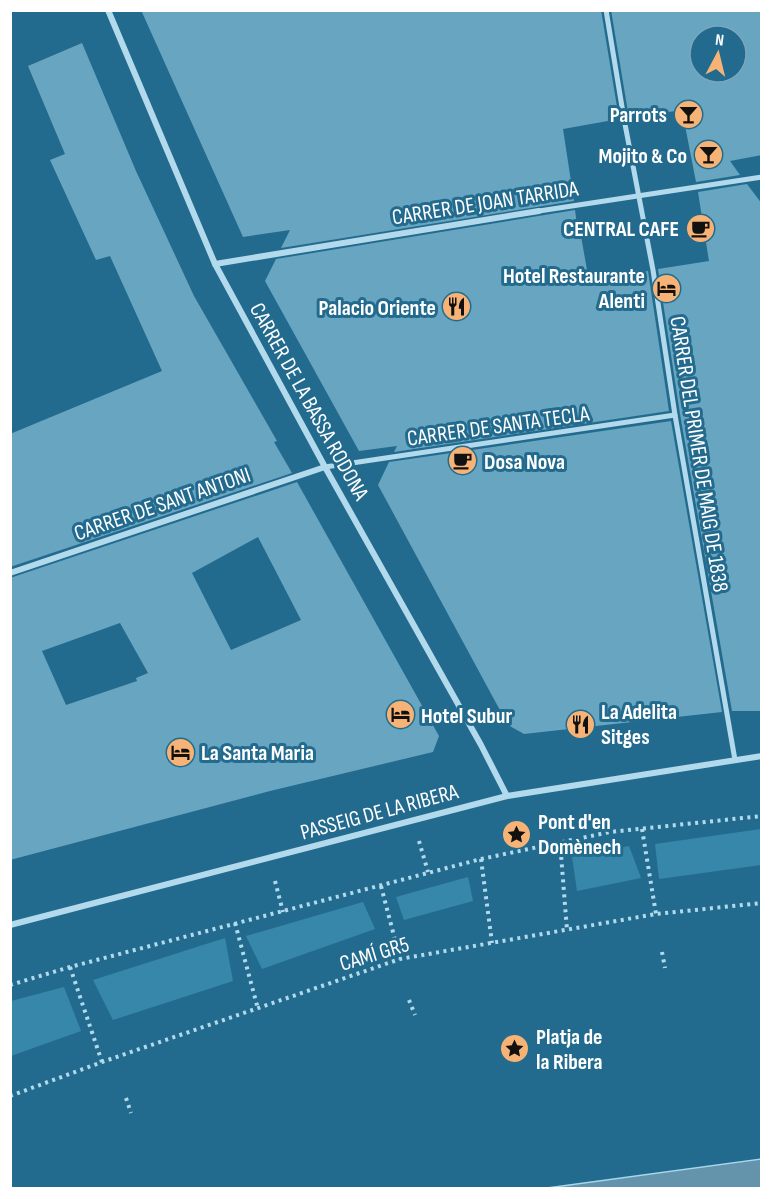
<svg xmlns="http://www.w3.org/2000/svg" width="772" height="1199" viewBox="0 0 772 1199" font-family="'Sofia Sans Condensed',sans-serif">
	<rect width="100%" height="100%" fill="#236b8e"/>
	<g fill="#3787ab">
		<polygon points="761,829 761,865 659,879 655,844"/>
		<polygon points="629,846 641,878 577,891 572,857"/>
		<polygon points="468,877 473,901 404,920 396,897"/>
		<polygon points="363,902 375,929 262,969 246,936"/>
		<polygon points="225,938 233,981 113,1020 93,980"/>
		<polygon points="64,987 81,1031 11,1056 11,1001"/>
	</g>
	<polygon fill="#6494ab" stroke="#a6d7ed" stroke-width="1.5" points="761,1159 761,1188 547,1188"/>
	<g fill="#68a5c1" fill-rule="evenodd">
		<polygon points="141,10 601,10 619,119 563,129 574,201 281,248 290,230 243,237"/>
		<path d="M611,10h151v145l-32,6 10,14 -44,7 -14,-72 -53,8zM700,36h36v36h-36z"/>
		<polygon points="82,43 136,171 194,296 277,441 274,442 292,473 10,567 10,434 162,371 110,256 96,260 50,160 65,154 28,66"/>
		<polygon points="747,184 762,204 762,711 732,711 680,414 658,269 709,261 698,192"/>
		<polygon points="575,210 577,225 579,225 589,281 648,271 669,411 394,452 397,446 359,451 265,281 276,259"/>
		<polygon points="671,421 722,712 524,734 508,725 378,485 389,462"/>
		<path d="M297,482l142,254 -6,16 -163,39 -260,69v-282zM258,537l43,83 -70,30 -39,-77zM120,623l28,50 -12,5 1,3 -71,24 -24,-54z"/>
	</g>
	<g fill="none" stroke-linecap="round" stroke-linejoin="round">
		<g stroke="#b2daec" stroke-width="4" stroke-dasharray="3 4.5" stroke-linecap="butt">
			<polyline points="642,829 656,914"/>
			<polyline points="419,841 428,872"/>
			<polyline points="560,842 567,930"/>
			<polyline points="481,859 492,943"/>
			<polyline points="275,881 283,912"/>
			<polyline points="381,886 400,959"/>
			<polyline points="235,923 258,1009"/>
			<polyline points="662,952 665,968"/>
			<polyline points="70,967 102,1062"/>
			<polyline points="10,985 70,967 481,859 610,832 762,816"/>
			<polyline points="409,1000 415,1015"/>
			<polyline points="10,1096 102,1062 400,959 656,914 762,903"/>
			<polyline points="126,1098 131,1113"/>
		</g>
		<g stroke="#b2daec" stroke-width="5">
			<polyline points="606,10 624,119 653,270 675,415 735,760"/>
			<polyline points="539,211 762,177"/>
			<polyline points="325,467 675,415"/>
		</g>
		<g stroke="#b2daec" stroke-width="6">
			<polyline points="108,10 215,264 325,467 481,745 507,796"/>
			<polyline points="215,264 539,211"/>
			<polyline points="10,573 325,467"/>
			<polyline points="10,925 507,796 762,756"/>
		</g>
	</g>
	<defs>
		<symbol id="bar-disc" viewBox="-11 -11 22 22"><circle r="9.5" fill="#f7b375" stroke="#236b8e"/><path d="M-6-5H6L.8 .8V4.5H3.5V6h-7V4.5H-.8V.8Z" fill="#111"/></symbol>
		<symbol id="cafe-disc" viewBox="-11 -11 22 22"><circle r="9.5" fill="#f7b375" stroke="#236b8e"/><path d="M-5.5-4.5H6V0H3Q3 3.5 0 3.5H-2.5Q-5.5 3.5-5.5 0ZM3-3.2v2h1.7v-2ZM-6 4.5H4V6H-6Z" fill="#111"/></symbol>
		<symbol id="hotel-disc" viewBox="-11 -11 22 22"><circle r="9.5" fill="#f7b375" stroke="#236b8e"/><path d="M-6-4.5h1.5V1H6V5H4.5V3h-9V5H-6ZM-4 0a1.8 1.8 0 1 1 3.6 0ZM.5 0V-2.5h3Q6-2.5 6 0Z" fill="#111"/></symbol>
		<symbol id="restaurant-disc" viewBox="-11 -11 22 22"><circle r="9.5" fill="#f7b375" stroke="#236b8e"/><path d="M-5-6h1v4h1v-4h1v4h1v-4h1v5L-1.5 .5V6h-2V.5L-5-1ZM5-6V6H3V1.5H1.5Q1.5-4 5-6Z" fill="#111"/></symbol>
		<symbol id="sight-disc" viewBox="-11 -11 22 22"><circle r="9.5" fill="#f7b375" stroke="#236b8e"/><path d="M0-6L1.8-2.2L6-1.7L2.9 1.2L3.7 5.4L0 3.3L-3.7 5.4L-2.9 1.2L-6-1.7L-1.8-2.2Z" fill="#111"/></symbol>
	</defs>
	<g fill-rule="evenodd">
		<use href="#bar-disc" x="672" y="98" width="33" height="33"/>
		<use href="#bar-disc" x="692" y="138" width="33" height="33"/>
		<use href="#cafe-disc" x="684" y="212" width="33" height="33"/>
		<use href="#hotel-disc" x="650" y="272" width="33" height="33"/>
		<use href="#restaurant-disc" x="440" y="290" width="33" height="33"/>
		<use href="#cafe-disc" x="446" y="444" width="33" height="33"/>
		<use href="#hotel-disc" x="384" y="698" width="33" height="33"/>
		<use href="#restaurant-disc" x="564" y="708" width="33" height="33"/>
		<use href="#hotel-disc" x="164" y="736" width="33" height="33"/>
		<use href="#sight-disc" x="500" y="818" width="33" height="33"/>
		<use href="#sight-disc" x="498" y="1032" width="33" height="33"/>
	</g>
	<g text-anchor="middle" stroke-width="6" stroke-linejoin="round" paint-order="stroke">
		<g font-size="22" font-weight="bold" fill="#fff" stroke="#236b8e" text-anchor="start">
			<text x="667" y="122" text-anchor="end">Parrots</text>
			<text x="687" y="163" text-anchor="end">Mojito &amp; Co</text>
			<text x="679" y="236" text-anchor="end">CENTRAL CAFE</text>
			<text x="645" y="283" text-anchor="end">Hotel Restaurante<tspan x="645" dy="25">Alenti</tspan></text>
			<text x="436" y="315" text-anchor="end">Palacio Oriente</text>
			<text x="484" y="469">Dosa Nova</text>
			<text x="601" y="719">La Adelita<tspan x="601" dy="25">Sitges</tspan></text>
			<text x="421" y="723">Hotel Subur</text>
			<text x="201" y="760">La Santa Maria</text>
			<text x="538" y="829">Pont d'en<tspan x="538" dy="25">Domènech</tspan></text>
			<text x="536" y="1044">Platja de<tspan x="536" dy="25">la Ribera</tspan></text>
		</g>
		<g font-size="22" fill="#fff" stroke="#236b8e">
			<text transform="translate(485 202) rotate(-9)" y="8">CARRER DE JOAN TARRIDA</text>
			<text transform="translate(310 401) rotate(61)" y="8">CARRER DE LA BASSA RODONA</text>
			<text transform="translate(498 425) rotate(-8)" y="8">CARRER DE SANTA TECLA</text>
			<text transform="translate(700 454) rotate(81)" y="8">CARRER DEL PRIMER DE MAIG DE 1838</text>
			<text transform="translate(162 503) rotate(-19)" y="8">CARRER DE SANT ANTONI</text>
			<text transform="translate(379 811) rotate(-15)" y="8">PASSEIG DE LA RIBERA</text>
			<text transform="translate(374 953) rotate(-17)" y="8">CAMÍ GR5</text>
		</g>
	</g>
	<rect width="772" height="1199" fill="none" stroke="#ffffff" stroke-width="24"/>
	<g transform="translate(718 54) rotate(7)"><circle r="28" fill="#236b8e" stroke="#7ba6bb" stroke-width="1.5"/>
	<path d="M0-4.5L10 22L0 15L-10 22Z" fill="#f7b375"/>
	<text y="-9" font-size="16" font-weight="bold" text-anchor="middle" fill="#ffffff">N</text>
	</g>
</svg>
